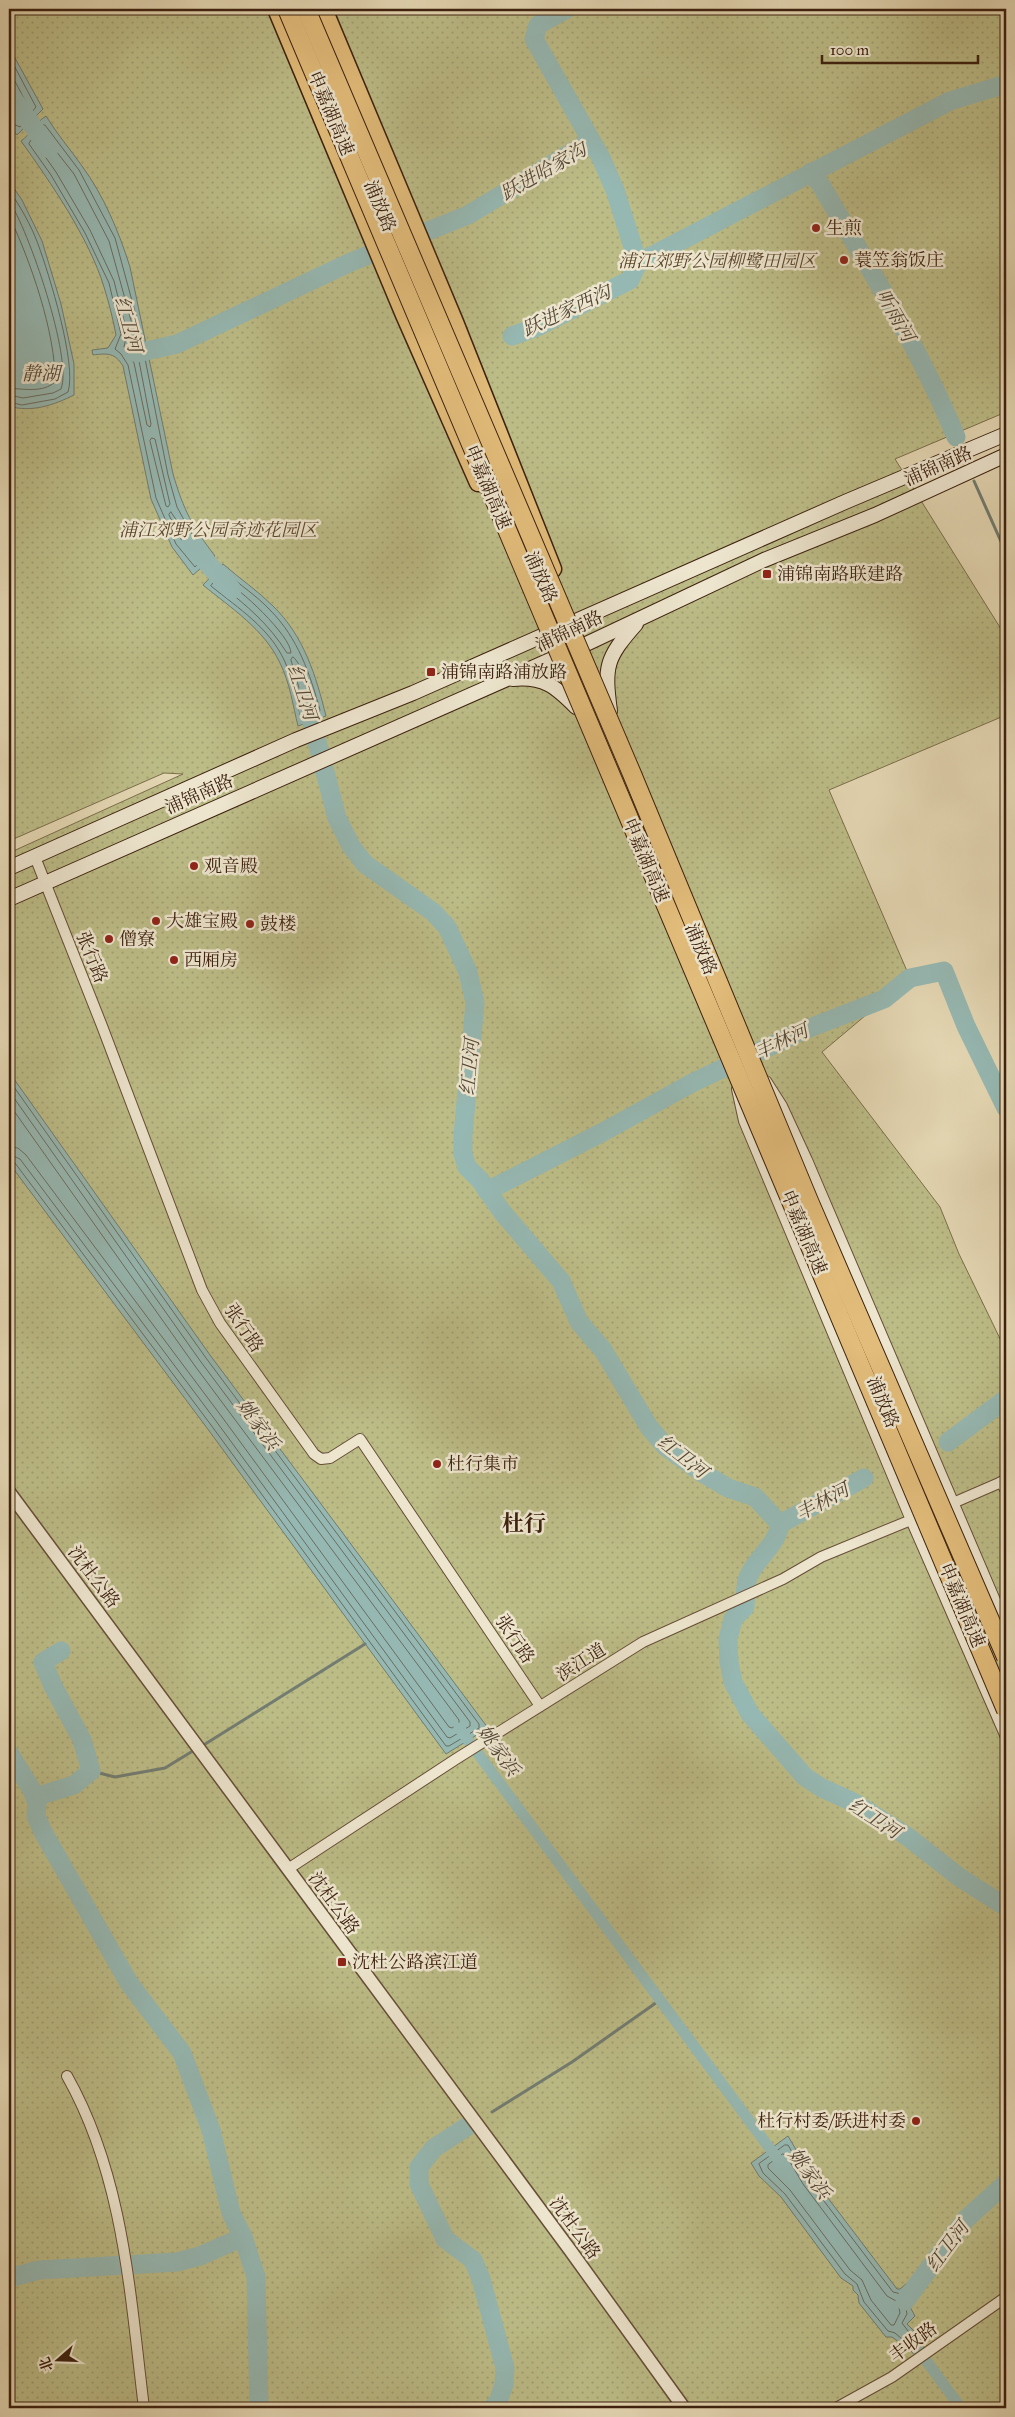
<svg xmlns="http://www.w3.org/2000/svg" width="1015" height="2417" viewBox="0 0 1015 2417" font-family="'IM FELL Great Primer','Noto Serif SC',serif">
	<defs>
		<pattern id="park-dots" width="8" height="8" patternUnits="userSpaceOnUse" patternTransform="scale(1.25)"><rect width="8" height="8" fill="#bcbc87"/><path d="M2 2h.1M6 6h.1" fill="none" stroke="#a2a173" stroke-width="1.8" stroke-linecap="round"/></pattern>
	</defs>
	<rect width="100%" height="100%" fill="#e4d7b3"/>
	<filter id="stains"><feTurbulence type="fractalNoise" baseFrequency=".004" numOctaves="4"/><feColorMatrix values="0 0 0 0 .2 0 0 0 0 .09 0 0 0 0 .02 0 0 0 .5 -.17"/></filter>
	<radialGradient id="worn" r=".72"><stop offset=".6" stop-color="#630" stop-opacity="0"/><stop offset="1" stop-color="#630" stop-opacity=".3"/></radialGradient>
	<polygon fill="url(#park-dots)" stroke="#7c6e4b" points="9,9 1006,9 1006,412 895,459 1006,637 1006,715 829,790 910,978 822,1052 940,1207 959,1254 1006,1351 1006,2408 9,2408 9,853 183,774 164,773 9,841"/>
	<g fill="#96b8b2" stroke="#727c71">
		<polygon points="9,42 15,58 43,109 17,135 9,125"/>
		<path d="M46,116c11,18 24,33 36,50 22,30 37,66 48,101l43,207c11,37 19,52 42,82l-22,19 -21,-28 -21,-48 -28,-133c-8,-13 -15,-13 -30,-11l-1,-5 16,-2 8,-13c-3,-16 -7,-32 -12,-48 -15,-49 -53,-104 -83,-146 10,-7 14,-18 25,-25z"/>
		<path d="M9,181l13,19 20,41 19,63 13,60v31c-20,10 -43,18 -65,11z"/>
		<path d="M223,564c16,14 35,27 50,42 31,30 43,70 53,110l-28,10c-5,-20 -8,-43 -18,-63 -16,-34 -49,-55 -77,-78z"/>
		<polygon points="9,1072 210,1355 488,1728 446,1754 207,1428 9,1163"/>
		<polygon points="788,2136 812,2177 897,2289 900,2289 914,2277 925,2288 910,2307 915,2316 907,2324 917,2334 924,2347 916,2355 892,2337 886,2337 859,2303 858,2295 853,2290 853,2286 841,2278 781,2197 759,2176 751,2163"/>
	</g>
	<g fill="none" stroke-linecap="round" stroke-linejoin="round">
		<g stroke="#6a6c60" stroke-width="1">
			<polyline points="9,56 36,107 20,127 9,122"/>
			<polyline points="9,70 28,106 19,118 9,116"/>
			<polygon points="41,125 45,125 79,170 115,238 138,323 168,475 177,507 190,531 207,555 195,567 176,544 156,498 128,365 121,354 115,349 121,334 109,283 85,233 51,175 29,144"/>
			<polygon points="42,136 45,137 74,174 109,241 132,324 151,424 150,427 147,425 134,363 124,347 127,333 114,281 90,230 56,172 37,145"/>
			<path d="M9,190c11,16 22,35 29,54 11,30 39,120 30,148l-13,7 -33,6 -13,-3"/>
			<path d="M9,201c19,27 64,158 52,188l-8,4 -30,5 -14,-3"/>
			<path d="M9,216c21,43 47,118 46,166 -12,11 -32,7 -46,6"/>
			<polygon points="152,438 155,439 170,504 168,507 166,506 150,441"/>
			<polygon points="171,512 198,553 196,557 193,557 182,541 169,515"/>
			<path d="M222,572h3c15,13 32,24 45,38 28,28 40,64 50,100l-1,3 -18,5c-5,-19 -8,-38 -16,-56 -15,-34 -46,-53 -74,-76z"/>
			<path d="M223,580c16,7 68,56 68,73h-4c-19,-30 -39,-46 -66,-68z"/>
			<path d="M293,657c10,7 16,38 19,50l-4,3 -3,-1 -14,-49z"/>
			<polyline points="9,1080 206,1358 479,1724 479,1728 449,1746 446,1746 211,1425 15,1163 9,1160"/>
			<polyline points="9,1091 201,1362 470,1722 470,1726 450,1738 447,1737 216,1421 20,1159 9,1154"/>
			<polyline points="9,1104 195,1366 459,1720 459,1724 452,1728 449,1727 222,1417 26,1155 18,1148 9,1147"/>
			<polygon points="785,2145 788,2145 808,2180 893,2292 901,2294 913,2284 918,2287 905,2304 907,2314 902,2323 914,2339 914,2346 909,2345 895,2333 888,2331 864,2302 857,2284 845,2274 785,2194 763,2173 759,2164"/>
			<polygon points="783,2154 786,2155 803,2184 887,2296 898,2302 900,2313 894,2325 891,2325 871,2300 862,2280 850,2270 790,2190 768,2168 768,2165"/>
		</g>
		<g stroke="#727c71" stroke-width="3">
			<polyline points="974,481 1003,546 1006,577"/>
			<polyline points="202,1746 365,1644"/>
			<polyline points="91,1771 115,1777 165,1768 196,1749"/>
			<polyline points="492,2112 572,2062 660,2000"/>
		</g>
		<g stroke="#96b8b2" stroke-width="11">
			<polyline points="459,1728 779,2161"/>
			<polyline points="916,2347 961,2408"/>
		</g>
		<g stroke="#96b8b2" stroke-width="19">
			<polyline points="567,9 538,25 534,39 601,158 615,190 638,263 950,101 1006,84"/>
			<polyline points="9,93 49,149"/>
			<path d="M811,172l10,13c48,83 99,164 135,252"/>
			<polyline points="512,336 537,327 630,280 638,263"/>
			<polyline points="137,353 177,344 351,262 468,215 591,141"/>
			<polyline points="190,544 232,590"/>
			<path d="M305,696l32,122 14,28 14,18 68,48 14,15 21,45 7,31 -12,132v19l4,13 13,13 23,33 58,68 18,41 24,28 46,77 17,20 35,25 27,16 27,9 25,27c-3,21 -22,32 -31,51 -5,10 -3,21 -4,32l-12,12 -5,20 1,23 4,20 17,32 55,63 17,11 33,15 53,34 51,40 47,30"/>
			<polyline points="487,1191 603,1132 692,1083 802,1031 884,999 910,978 944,971 966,1026 1006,1108"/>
			<polyline points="948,1442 1006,1399"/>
			<polyline points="780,1524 864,1478"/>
			<polyline points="9,1753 32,1790 37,1803 36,1816 43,1832 129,1983 182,2053 211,2130 231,2213 243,2237 256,2277 259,2408"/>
			<polyline points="35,1797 74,1785 91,1771 82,1740 53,1686 43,1662 61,1651"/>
			<polyline points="468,2126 434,2148 419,2167 419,2184 445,2239 473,2260 481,2279 505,2368 504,2384 498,2402 492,2408"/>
			<polyline points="9,2278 39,2270 177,2262 200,2256 243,2237"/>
			<polyline points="905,2301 965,2220 1006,2183"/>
		</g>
		<defs>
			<g id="minor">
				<polyline points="35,857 102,1026 202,1290 220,1323 314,1454 321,1459 330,1458 360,1439 540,1706"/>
				<polyline points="766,1081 782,1106 807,1160 1006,1626"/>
				<polyline points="737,1089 744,1121 911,1520 1006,1737"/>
				<polyline points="1001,1482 1006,1491"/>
				<polyline points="953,1503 1006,1480"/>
				<polyline points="288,1869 456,1759 643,1642 783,1579 821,1557 911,1520"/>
				<path d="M67,2076c57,101 63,219 77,332"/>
				<polyline points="836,2408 892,2377 1006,2297"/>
			</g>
			<polyline id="tertiary" points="9,1492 570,2250 684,2408"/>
			<g id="secondary">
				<path d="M513,679c31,-3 43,8 63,28"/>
				<path d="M610,711c-6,-45 -4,-53 26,-87"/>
				<polyline points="9,868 296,740 413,693 845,502 1006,434"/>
				<polyline points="9,899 584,645 764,560 875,515 1006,455"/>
			</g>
			<g id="primary">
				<polyline points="276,9 404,315 478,483"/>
				<polyline points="324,9 455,322 553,569"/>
			</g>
		</defs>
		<use href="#minor" stroke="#674e38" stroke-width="12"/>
		<use href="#tertiary" stroke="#674e38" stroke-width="15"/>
		<use href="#secondary" stroke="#3d210f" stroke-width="16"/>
		<use href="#primary" stroke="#3d210f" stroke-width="19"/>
		<use href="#minor" stroke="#ede5ce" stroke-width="10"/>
		<use href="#tertiary" stroke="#ede5ce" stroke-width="12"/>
		<use href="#secondary" stroke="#ede5ce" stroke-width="14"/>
		<use href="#primary" stroke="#e2bc7a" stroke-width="16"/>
		<defs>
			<g id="motorway-bridge">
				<polyline points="287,9 1006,1710"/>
				<polyline points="306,9 632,774 809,1201 1006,1657"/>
			</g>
		</defs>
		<use href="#motorway-bridge" stroke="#3d210f" stroke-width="20" stroke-linecap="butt"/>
		<use href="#motorway-bridge" stroke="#e2bc7a" stroke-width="18"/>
	</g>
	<g fill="#8f2418" stroke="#ede5ce" stroke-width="2">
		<circle cx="816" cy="228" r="5"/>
		<circle cx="844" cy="260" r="5"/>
		<rect x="762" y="569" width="10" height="10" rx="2.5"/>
		<rect x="426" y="667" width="10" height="10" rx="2.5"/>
		<circle cx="194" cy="866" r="5"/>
		<circle cx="156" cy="921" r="5"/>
		<circle cx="250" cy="924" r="5"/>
		<circle cx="109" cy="939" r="5"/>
		<circle cx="174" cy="960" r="5"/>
		<circle cx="437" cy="1464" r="5"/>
		<rect x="337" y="1957" width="10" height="10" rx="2.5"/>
		<circle cx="916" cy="2121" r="5"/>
	</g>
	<g text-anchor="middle" stroke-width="5" stroke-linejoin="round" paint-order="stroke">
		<g font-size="18" fill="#3d210f" stroke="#ede5ce">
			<text transform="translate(331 113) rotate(67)" y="6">申嘉湖高速</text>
			<text transform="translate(380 206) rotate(67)" y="6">浦放路</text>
			<text transform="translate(938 466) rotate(-24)" y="6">浦锦南路</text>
			<text transform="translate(488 487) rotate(67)" y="6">申嘉湖高速</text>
			<text transform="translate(541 577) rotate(66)" y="6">浦放路</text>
			<text transform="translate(569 631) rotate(-25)" y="6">浦锦南路</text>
			<text transform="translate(199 794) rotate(-24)" y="6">浦锦南路</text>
			<text transform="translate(646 860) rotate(67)" y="6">申嘉湖高速</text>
			<text transform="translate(701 949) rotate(67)" y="6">浦放路</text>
			<text transform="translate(92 957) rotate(68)" y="6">张行路</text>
			<text transform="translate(804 1232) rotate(67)" y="6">申嘉湖高速</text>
			<text transform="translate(244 1328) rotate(56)" y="6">张行路</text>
			<text transform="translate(883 1402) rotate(67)" y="6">浦放路</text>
			<text transform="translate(94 1577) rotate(53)" y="6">沈杜公路</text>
			<text transform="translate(962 1605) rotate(67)" y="6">申嘉湖高速</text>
			<text transform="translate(515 1639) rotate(56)" y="6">张行路</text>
			<text transform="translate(581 1662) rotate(-32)" y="6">滨江道</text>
			<text transform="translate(334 1903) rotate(54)" y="6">沈杜公路</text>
			<text transform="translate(575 2228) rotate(54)" y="6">沈杜公路</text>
			<text transform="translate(913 2342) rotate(-36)" y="6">丰收路</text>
		</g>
		<g font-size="18" fill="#3d210f" stroke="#ede5ce" text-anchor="start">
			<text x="826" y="234">生煎</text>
			<text x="854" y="266">蓑笠翁饭庄</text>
			<text x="777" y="580">浦锦南路联建路</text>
			<text x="441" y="678">浦锦南路浦放路</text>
			<text x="204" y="872">观音殿</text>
			<text x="166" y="927">大雄宝殿</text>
			<text x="260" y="930">鼓楼</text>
			<text x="119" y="945">僧寮</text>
			<text x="184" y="966">西厢房</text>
			<text x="447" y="1470">杜行集市</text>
			<text x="352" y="1968">沈杜公路滨江道</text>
			<text x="906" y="2127" text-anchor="end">杜行村委/跃进村委</text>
		</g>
		<g font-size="18" font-style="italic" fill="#5d482d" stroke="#ede5ce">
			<text x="717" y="267">浦江郊野公园柳鹭田园区</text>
			<text x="218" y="536">浦江郊野公园奇迹花园区</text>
		</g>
		<g font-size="19" font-style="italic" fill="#534738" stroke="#ede5ce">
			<text transform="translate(543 171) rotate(-30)" y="7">跃进哈家沟</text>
			<text transform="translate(566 310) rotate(-25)" y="7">跃进家西沟</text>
			<text transform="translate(896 315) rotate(60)" y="7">听雨河</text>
			<text transform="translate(129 324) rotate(75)" y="7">红卫河</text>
			<text x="41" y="380">静湖</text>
			<text transform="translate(303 692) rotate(72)" y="7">红卫河</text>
			<text transform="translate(781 1041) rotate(-25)" y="7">丰林河</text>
			<text transform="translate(469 1067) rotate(-85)" y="7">红卫河</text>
			<text transform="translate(259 1424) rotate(54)" y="7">姚家浜</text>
			<text transform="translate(683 1456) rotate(38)" y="7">红卫河</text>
			<text transform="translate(822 1501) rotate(-28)" y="7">丰林河</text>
			<text transform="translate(499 1750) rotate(54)" y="7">姚家浜</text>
			<text transform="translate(875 1818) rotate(33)" y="7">红卫河</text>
			<text transform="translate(810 2173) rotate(54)" y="7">姚家浜</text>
			<text transform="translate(947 2246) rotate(-53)" y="7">红卫河</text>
		</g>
		<g font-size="22" font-weight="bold" fill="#3d210f" stroke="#ede5ce">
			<text x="524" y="1531">杜行</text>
		</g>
	</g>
	<rect width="1015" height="2417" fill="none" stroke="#e4d7b3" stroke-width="30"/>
	<rect x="10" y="10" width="995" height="2397" fill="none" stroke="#3d210f" stroke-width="2.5"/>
	<rect x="15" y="15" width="985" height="2387" fill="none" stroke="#3d210f"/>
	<g transform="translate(58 2360) rotate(250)" stroke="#ede5ce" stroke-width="4" paint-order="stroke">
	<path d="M0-4L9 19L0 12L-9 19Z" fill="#3d210f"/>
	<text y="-8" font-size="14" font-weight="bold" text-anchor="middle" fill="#3d210f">北</text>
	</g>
	<path d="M822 55v8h156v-8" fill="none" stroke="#3d210f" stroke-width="2.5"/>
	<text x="830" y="55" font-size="15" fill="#3d210f" stroke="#ede5ce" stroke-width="4" paint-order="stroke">100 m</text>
	<rect width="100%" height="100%" filter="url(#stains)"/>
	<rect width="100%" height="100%" fill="url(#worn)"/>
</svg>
